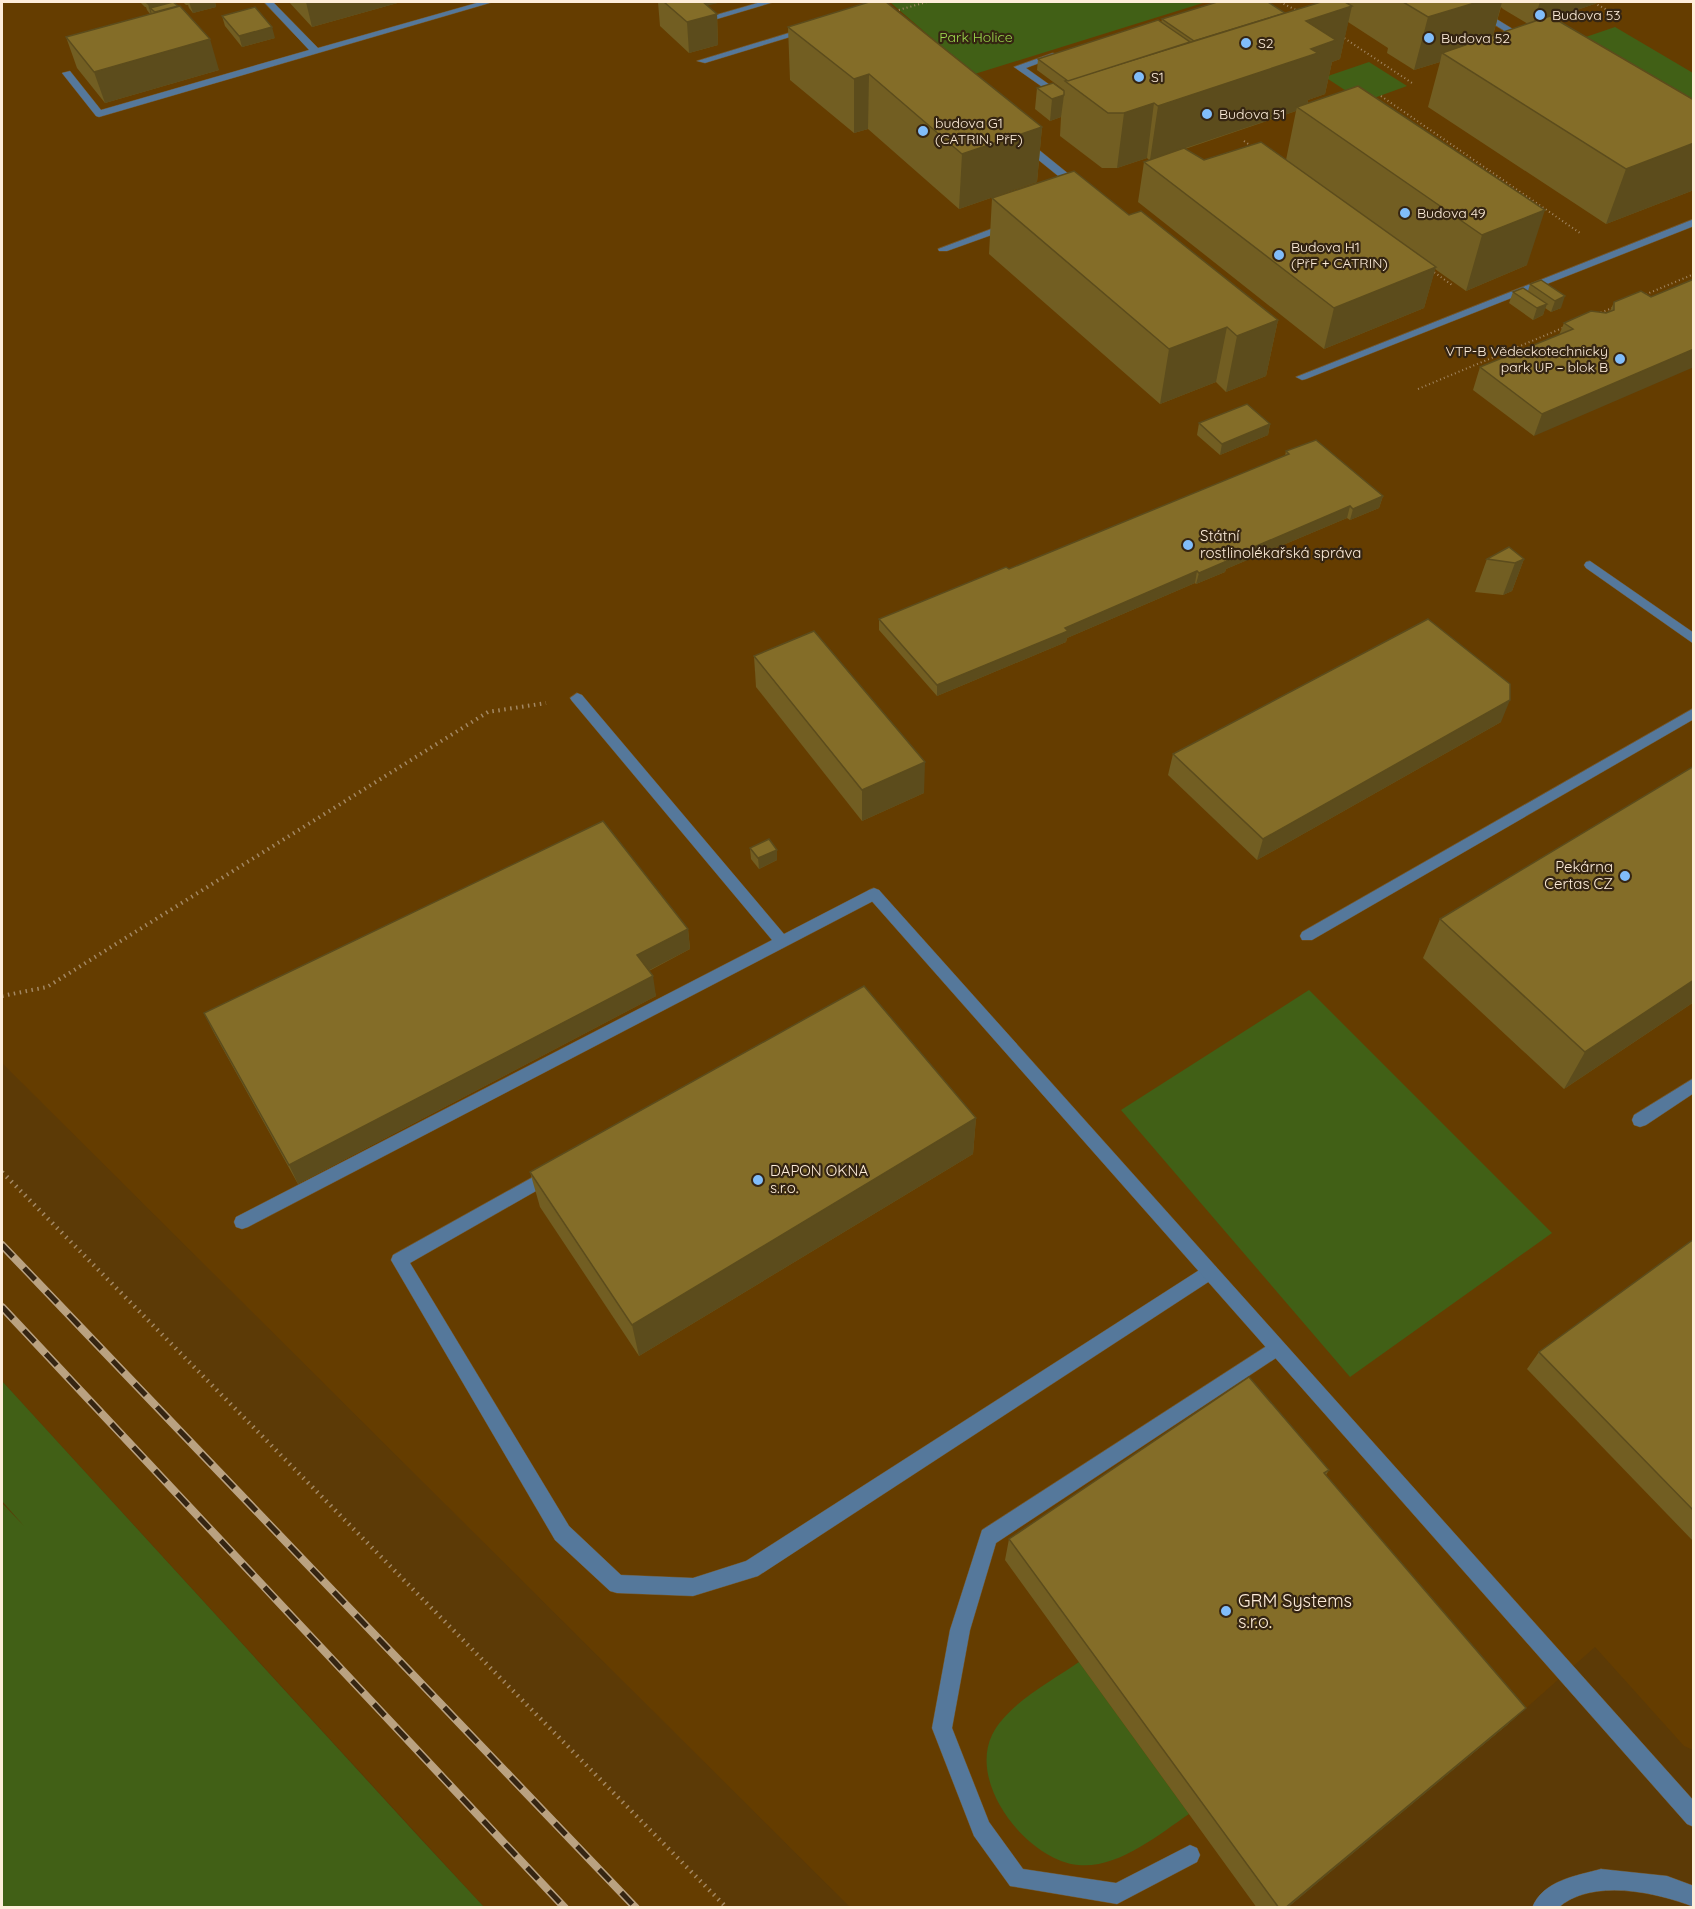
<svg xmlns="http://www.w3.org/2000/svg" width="1695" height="1909" viewBox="0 0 1695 1909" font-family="Quicksand,sans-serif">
	<rect width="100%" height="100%" fill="#5c3a06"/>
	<g fill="#653d00">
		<polygon points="2,2 1693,2 1693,1750 1684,1746 1595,1647 1507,1725 1287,1907 850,1907 2,1063"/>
		<polygon points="2,1172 535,1712 728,1907 484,1907 2,1381"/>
	</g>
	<g fill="#416016">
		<polygon points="890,2 1206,2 965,77 942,47"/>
		<polygon points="1615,27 1693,73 1693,146 1539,53"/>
		<polygon points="1369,62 1407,86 1363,102 1325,77"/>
		<polygon points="1309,990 1552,1233 1350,1377 1121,1110"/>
		<polygon points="2,1381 418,1836 484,1907 2,1907 2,1503 24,1526 2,1501"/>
		<path d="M1079,1662l110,152c-31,21 -71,55 -111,51 -50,-5 -110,-80 -86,-130 15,-31 60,-54 87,-73z"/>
	</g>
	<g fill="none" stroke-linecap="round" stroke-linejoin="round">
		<defs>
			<g id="lane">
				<polygon points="264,2 273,2 318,48 480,2 493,2 99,117 96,116 62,73 70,71 101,110 309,50"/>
				<polygon points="761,2 774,2 707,22 702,19"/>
				<polygon points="1458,2 1469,2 1532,41 1524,43"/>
				<polygon points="805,28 813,30 705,63 697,61"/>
				<polygon points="1053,53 1061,55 1026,68 1064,95 1066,97 1061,100 1014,67"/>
				<polygon points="1020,141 1028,141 1081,184 1081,188 1073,188 1020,145"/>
				<polygon points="1694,219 1694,226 1306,379 1302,380 1296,377"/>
				<polygon points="1007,223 1011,224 1011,228 947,251 939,251 938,249"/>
				<polygon points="577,693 582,695 784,934 869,890 879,890 881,894 879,898 248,1227 242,1229 236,1227 234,1222 236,1217 772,940 572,701 570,698"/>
				<polygon points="1694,708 1694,719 1312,940 1302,940 1300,936 1302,932"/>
				<polygon points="1694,1078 1694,1093 1646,1125 1640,1127 1634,1125 1632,1120 1634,1115"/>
				<polygon points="551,1167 557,1169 559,1174 557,1179 410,1263 569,1526 621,1575 693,1578 746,1561 1204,1267 1210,1264 1216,1267 1218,1272 1216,1277 758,1576 693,1596 617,1593 610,1591 555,1540 391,1260 393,1255"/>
				<polygon points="1276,1340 1282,1342 1285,1348 1282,1354 996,1543 970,1630 952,1728 989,1822 1023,1869 1116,1883 1190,1845 1197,1848 1200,1855 1197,1862 1117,1904 1010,1886 974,1836 932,1728 950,1630 982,1530"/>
			</g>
			<g id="street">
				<polygon points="1590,561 1694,633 1694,644 1586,568 1584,565 1586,562"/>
				<polygon points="874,888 879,890 1694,1801 1694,1827 1687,1824 869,898 867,894 869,890"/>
				<path d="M1601,1869l66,7 27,10v21c-38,-15 -103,-29 -136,1h-26c11,-28 44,-32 69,-39z"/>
			</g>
		</defs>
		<use href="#lane" stroke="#765728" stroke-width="1"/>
		<use href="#street" stroke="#765728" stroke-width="1"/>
		<g stroke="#a38863" stroke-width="2" stroke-dasharray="1 3" stroke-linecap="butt">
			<polyline points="1280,2 1298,11"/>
			<polyline points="1594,3 1615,14"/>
			<polyline points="895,11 927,2"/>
			<polyline points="1341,36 1412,83"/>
			<polyline points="1381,96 1580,233"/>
			<polyline points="1244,141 1254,148"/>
			<polyline points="1431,270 1452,285"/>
			<polyline points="1642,296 1694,274"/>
			<polyline points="1597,314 1615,307"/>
			<polyline points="1418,389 1565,327"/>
		</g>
		<polyline stroke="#a38863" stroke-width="4" stroke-dasharray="1.5 4.5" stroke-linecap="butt" points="2,996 47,987 488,712 546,703"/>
		<polyline stroke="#a38863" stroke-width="4.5" stroke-dasharray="1.5 5" stroke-linecap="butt" points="2,1172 727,1908"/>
		<use href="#lane" fill="#55789b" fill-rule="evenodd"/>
		<use href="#street" fill="#55789b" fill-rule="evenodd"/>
		<defs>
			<g id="rail">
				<polyline points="2,1245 636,1908"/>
				<polyline points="2,1307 565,1908"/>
			</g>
		</defs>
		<use href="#rail" stroke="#baa281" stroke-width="8"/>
		<use href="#rail" stroke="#352512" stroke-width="5" stroke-dasharray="16" stroke-linecap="butt"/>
	</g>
	<g fill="#725e22" fill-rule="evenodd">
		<polygon points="140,2 172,2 219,70 105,103 77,68 66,37 150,14 147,10 146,7 145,7"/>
		<polygon points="183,2 215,2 216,7 193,13 189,8 188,5 186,5"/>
		<polygon points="289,2 401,2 312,27"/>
		<polygon points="658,2 722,2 707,5 717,14 718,45 689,53 660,26"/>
		<path d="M1350,2h250l-46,16 140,82v90l-88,34 -178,-117 12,-45 -26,8 -27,-17 1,-5 -40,-26 -8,37 -8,3 -7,32 -17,6v4l219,161 -61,26 -31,-22 -11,39 -100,41 -186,-147 6,-40 5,-2 -2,-2 -30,10h-15l-42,-32 1,-19 -11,4 -15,-12 2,-21 27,3v-1l-27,-20 1,-11 123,-36 1,-4 123,-6 64,-9zM1501,7l2,2 25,15 -38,13 3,-2zM1296,111l-10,49h-82l-19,-11z"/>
		<polygon points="222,16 275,38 242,47 225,26"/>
		<polygon points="788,27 1042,127 1037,182 959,209 868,129 854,133 790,80"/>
		<polygon points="992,198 1129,215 1278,320 1266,376 1226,392 1216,382 1160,404 989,254"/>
		<polygon points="1541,280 1561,308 1551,312 1545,308 1543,315 1533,320 1509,303 1513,292 1528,291 1530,284"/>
		<polygon points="1641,291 1534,436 1473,390 1480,367 1559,335 1564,323 1606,313 1610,311 1614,302"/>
		<polygon points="1199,423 1270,424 1268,435 1220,455 1197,435"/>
		<polygon points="1286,451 1383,496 1379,508 1350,520 1347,518 1226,569 1225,572 1196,584 1195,583 1067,638 1066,642 937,696 879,630 879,619 1009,569 1285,456"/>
		<polygon points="1487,559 1524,559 1512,591 1503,595 1475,592"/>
		<polygon points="754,656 924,793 862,821 756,687"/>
		<polygon points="1501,722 1257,860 1168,775 1173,754"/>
		<polygon points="1694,766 1694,1002 1564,1089 1423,958 1440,919"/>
		<polygon points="750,848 777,850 777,860 759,869 751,859"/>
		<polygon points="688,929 690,949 649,971 656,996 298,1184 214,1033 204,1013"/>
		<polygon points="976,1118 973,1154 639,1356 540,1207 530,1172"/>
		<polygon points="1694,1239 1694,1542 1527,1369 1539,1352"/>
		<polygon points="1329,1470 1326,1475 1526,1708 1507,1725 1287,1908 1257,1908 1005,1560 1009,1539"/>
	</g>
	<g fill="#5c4c1c">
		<polygon points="146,2 172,2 155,12 150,8 152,14 151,15 148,4"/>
		<polygon points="189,2 215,2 216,7 193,13"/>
		<polygon points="306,2 401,2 312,27"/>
		<polygon points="701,2 722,2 702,7"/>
		<polygon points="1478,2 1502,2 1493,35 1490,36 1487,47 1442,53 1440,62 1414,70 1428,17"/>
		<polygon points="1540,2 1600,2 1532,26"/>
		<polygon points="1352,6 1340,59 1332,62 1325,94 1308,100 1307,107 1297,107 1296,111 1150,160 1158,106 1154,103 1147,158 1117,168 1124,113 1306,21"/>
		<polygon points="717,14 718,45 689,53 687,22"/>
		<polygon points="272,27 275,38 242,47 239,36"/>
		<polygon points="210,39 219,70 105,103 94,72"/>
		<polygon points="869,74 868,129 854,133 854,79"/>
		<polygon points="1064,95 1061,117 1050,121 1052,99"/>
		<polygon points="1042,127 1037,182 959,209 962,154"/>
		<polygon points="1694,143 1694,190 1606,224 1626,169"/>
		<polygon points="1545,210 1527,265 1466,291 1482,235"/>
		<polygon points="1436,267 1424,308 1324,349 1334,308"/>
		<polygon points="1565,296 1561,308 1551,312 1555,301"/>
		<polygon points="1547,304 1543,315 1533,320 1537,308"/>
		<polygon points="1278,320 1266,376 1226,392 1237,336"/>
		<polygon points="1227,327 1216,382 1160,404 1169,349"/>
		<polygon points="1694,349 1694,367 1534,436 1542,414"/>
		<polygon points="1270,424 1268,435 1220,455 1222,444"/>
		<polygon points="1383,496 1379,508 1350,520 1353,509"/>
		<polygon points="1350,506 1347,518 1226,569 1225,572 1196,584 1199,573 1226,559"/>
		<polygon points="1524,559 1512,591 1503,595 1515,563"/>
		<polygon points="1197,571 1195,583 1067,638 1066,642 937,696 937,685 1065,628"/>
		<polygon points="1510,700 1501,722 1257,860 1263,839"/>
		<polygon points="925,762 924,793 862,821 862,790"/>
		<polygon points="777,850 777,860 759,869 758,858"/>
		<polygon points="688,929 690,949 640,975 637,955"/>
		<polygon points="653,976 656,996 298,1184 289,1165"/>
		<polygon points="1694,980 1694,1002 1564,1089 1585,1052"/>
		<polygon points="976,1118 973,1154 639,1356 632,1325"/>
		<polygon points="1526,1708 1507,1725 1287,1908 1285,1908"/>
	</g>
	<g fill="#846d28" stroke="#5c4c1c" stroke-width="1.5">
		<polygon points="146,2 156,2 148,4"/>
		<polygon points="173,2 178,6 155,12 150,8"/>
		<polygon points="664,2 703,2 717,14 687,22"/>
		<polygon points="869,2 886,2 1042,127 962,154 869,74 854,79 788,27"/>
		<polygon points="1217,2 1268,2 1285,13 1194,41 1162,19"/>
		<polygon points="1321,2 1345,2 1352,6 1306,21 1336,40 1311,49 1318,53 1158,106 1154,103 1124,113 1108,113 1065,81"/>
		<polygon points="1403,2 1478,2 1428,17"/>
		<polygon points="180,6 210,39 94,72 66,37"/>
		<polygon points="255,7 272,27 239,36 222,16"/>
		<polygon points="1550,16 1694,100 1694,143 1626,169 1442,53"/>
		<polygon points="1158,20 1190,42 1068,81 1038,59"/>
		<polygon points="1053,83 1064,91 1064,95 1052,99 1037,88"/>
		<polygon points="1358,86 1545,210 1482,235 1297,107"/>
		<polygon points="1261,142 1436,267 1334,308 1144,162 1184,148 1204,160"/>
		<polygon points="1074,171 1129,215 1141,211 1278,320 1237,336 1227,327 1169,349 992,198"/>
		<polygon points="1694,279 1694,349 1542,414 1480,367 1573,329 1564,323 1591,311 1606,313 1614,310 1614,302 1641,291 1651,297"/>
		<polygon points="1541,280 1565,296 1555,301 1530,284"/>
		<polygon points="1523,288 1547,304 1537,308 1513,292"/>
		<polygon points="1247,404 1270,424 1222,444 1199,423"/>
		<polygon points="1316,440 1383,496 1353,509 1350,506 1226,559 1227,561 1199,573 1197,571 1065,628 1068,631 937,685 879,619 1006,567 1009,569 1289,454 1286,451"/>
		<polygon points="1509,547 1524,559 1515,563 1487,559"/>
		<polygon points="1428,619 1510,684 1510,700 1263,839 1173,754"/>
		<polygon points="814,631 925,762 862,790 754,656"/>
		<polygon points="1694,766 1694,980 1585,1052 1440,919"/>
		<polygon points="603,821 688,929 637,955 653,976 289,1165 204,1013"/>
		<polygon points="769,839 777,850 758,858 750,848"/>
		<polygon points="864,986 976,1118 632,1325 530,1172"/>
		<polygon points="1694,1239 1694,1511 1539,1352"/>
		<polygon points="1249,1377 1329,1470 1324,1473 1526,1708 1285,1908 1279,1908 1009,1539"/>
	</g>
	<g fill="#81bdfa" stroke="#352512" stroke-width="2">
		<circle cx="1540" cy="15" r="6"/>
		<circle cx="1429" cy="38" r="6"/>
		<circle cx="1246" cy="43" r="6"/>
		<circle cx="1139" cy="77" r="6"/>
		<circle cx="1207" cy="114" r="6"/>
		<circle cx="923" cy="131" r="6"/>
		<circle cx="1405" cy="213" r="6"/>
		<circle cx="1279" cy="255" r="6"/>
		<circle cx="1620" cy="359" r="6"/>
		<circle cx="1188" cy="545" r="6"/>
		<circle cx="1625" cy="876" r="6"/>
		<circle cx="758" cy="1180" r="6"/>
		<circle cx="1226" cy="1611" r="6"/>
	</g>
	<g text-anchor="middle" stroke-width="4.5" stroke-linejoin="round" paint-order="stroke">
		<g font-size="14" fill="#feedda" stroke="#352512" text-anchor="start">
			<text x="1552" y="20">Budova 53</text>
			<text x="1441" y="43">Budova 52</text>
			<text x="1258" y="48">S2</text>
			<text x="1151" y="82">S1</text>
			<text x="1219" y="119">Budova 51</text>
			<text x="935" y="128">budova G1<tspan x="935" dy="16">(CATRIN, PřF)</tspan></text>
			<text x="1417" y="218">Budova 49</text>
			<text x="1291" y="252">Budova H1<tspan x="1291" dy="16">(PřF + CATRIN)</tspan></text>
			<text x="1608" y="356" text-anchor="end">VTP-B Vědeckotechnický<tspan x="1608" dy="16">park UP – blok B</tspan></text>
		</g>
		<g font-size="14" fill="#9edb4e" stroke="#352512">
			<text x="976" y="42">Park Holice</text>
		</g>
		<g font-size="15" fill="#feedda" stroke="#352512" text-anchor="start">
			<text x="1200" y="541">Státní<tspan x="1200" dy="17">rostlinolékařská správa</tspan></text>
			<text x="1613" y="872" text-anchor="end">Pekárna<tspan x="1613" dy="17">Certas CZ</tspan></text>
			<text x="770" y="1176">DAPON OKNA<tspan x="770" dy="17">s.r.o.</tspan></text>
		</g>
		<g font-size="18" fill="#feedda" stroke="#352512" text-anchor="start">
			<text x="1238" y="1607">GRM Systems<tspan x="1238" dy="21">s.r.o.</tspan></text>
		</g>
	</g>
	<rect width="1695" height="1909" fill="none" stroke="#feedda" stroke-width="6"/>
</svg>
